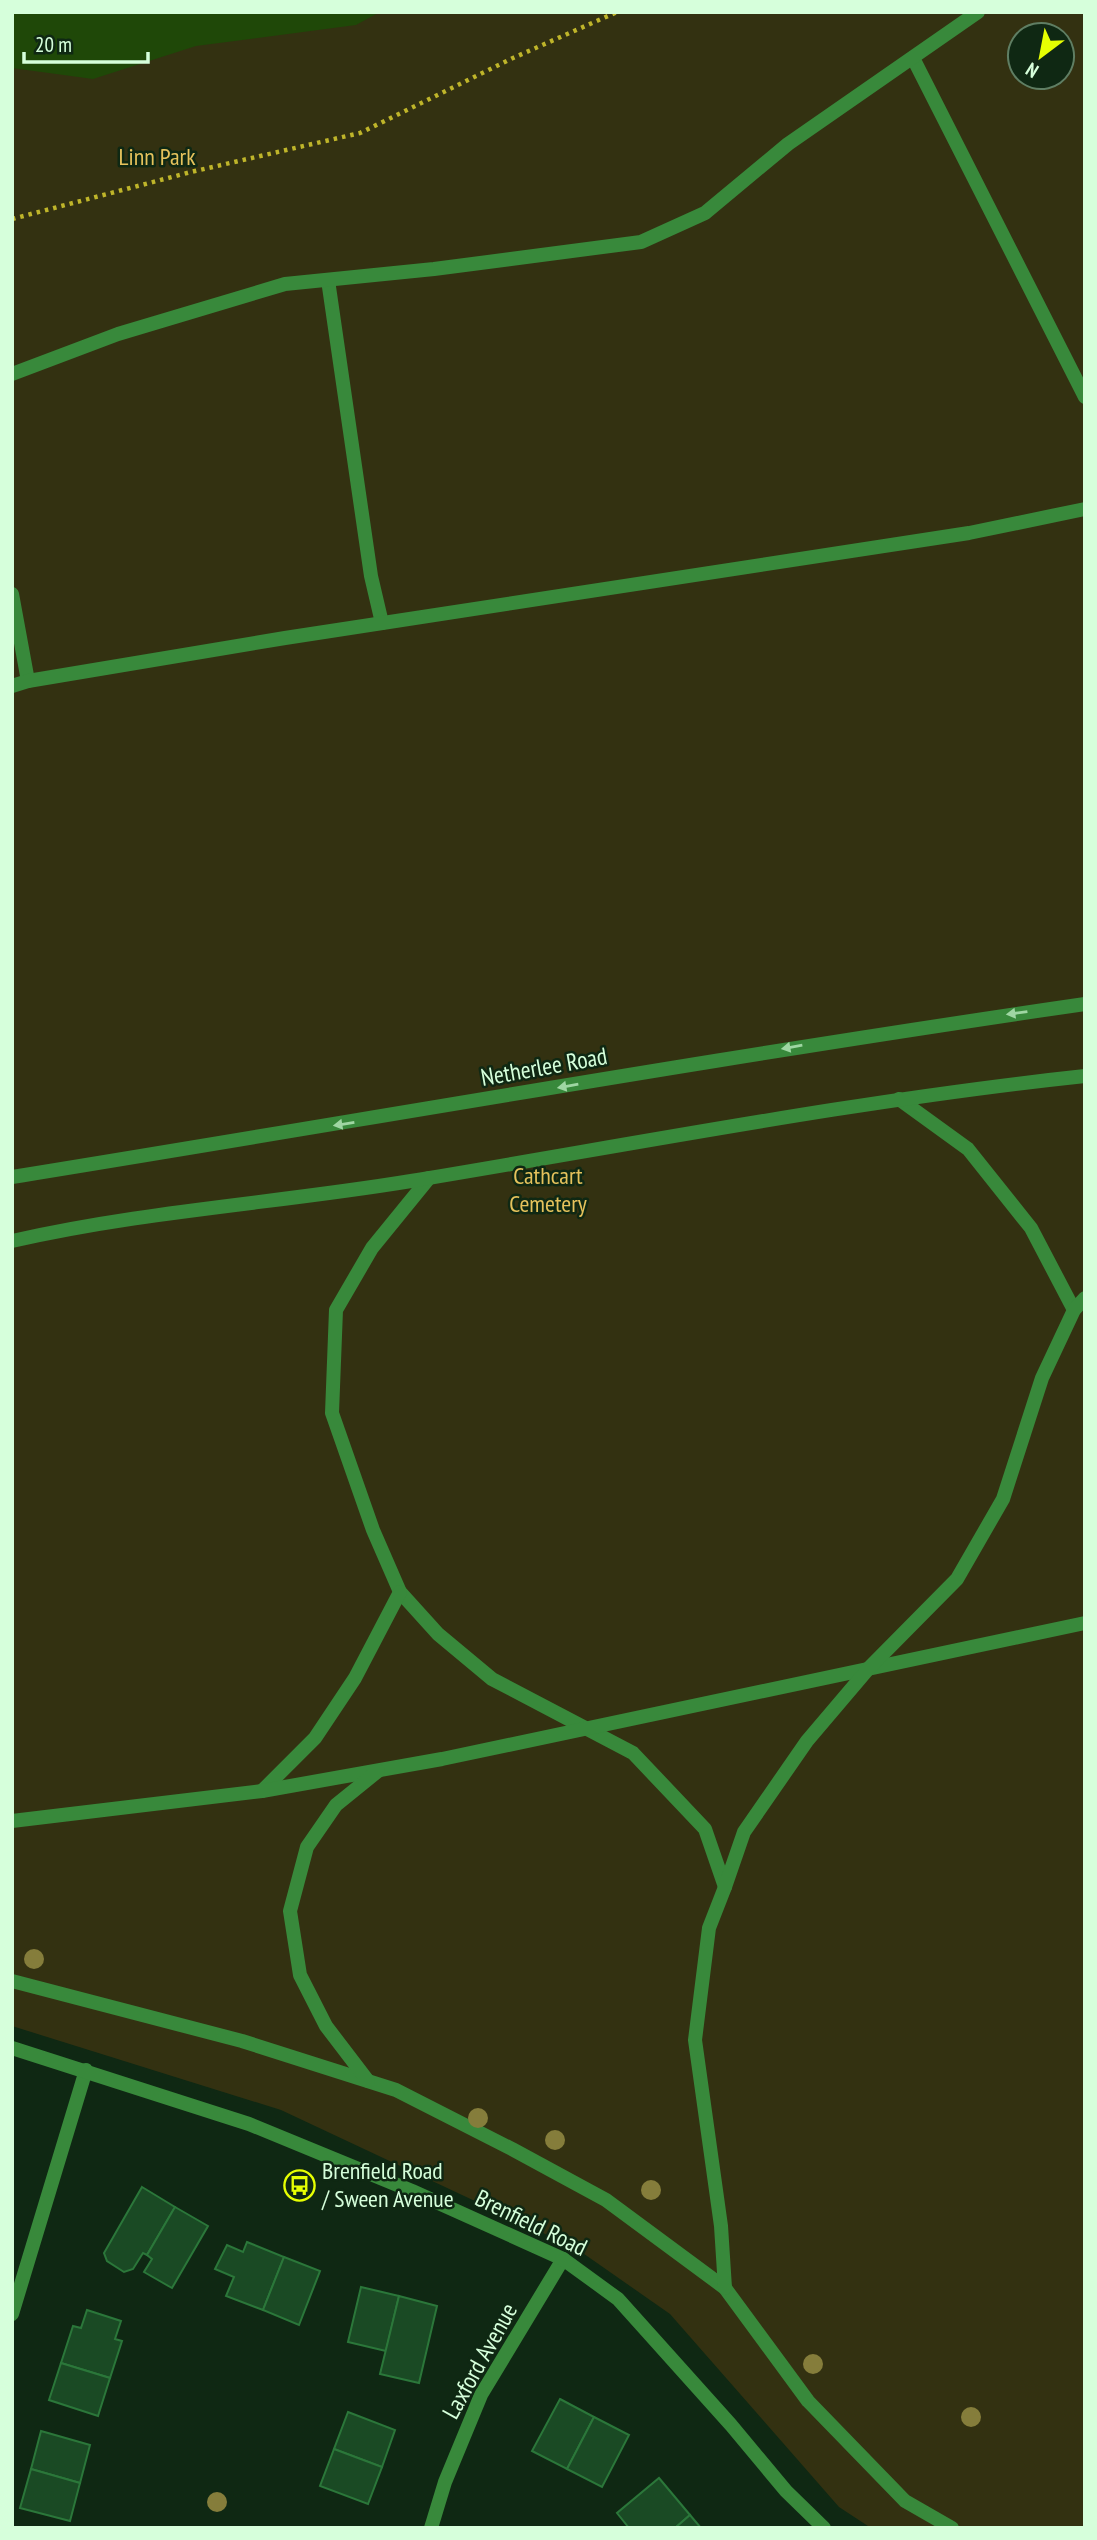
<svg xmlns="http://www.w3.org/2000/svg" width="1097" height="2540" viewBox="0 0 1097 2540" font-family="'PT Sans Narrow',sans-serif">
	<rect width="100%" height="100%" fill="#0f2813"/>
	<path fill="#333111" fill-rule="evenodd" d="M12,12h1073v2516h-214l-32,-21 -169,-193 -93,-65 -296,-139 -269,-84zM1020,35h42v42h-42z"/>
	<polygon fill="#1f4808" points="12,12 380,12 356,25 196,46 93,79 12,68"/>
	<g fill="#1a4a24" stroke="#2b773a" stroke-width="2">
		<polygon points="142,2187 175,2207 147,2255 143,2253 133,2269 124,2272 107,2261 104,2253"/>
		<polygon points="175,2207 208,2226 172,2288 144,2272 152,2259 147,2255"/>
		<polygon points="247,2242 284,2257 263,2310 226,2296 234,2277 215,2269 227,2245 243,2252"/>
		<polygon points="284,2257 320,2271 299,2325 263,2310"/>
		<polygon points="361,2287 399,2296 386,2351 348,2342"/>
		<polygon points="399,2296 437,2306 419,2383 380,2374"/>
		<polygon points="87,2310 121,2321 115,2339 122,2341 110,2378 61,2363 73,2326 81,2328"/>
		<polygon points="61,2363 110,2378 98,2416 49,2400"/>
		<polygon points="560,2399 594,2417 567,2469 532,2451"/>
		<polygon points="348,2412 395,2430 382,2467 334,2449"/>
		<polygon points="594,2417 629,2435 602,2487 567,2469"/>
		<polygon points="41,2431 90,2445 80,2483 31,2469"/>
		<polygon points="334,2449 382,2467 368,2504 320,2486"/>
		<polygon points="31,2469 80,2483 70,2521 20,2508"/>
		<polygon points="659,2478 690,2515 675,2528 629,2528 617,2513"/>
		<polygon points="690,2515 701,2528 675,2528"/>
	</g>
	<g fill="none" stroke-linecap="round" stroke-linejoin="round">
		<polyline stroke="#bfb52a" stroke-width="4.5" stroke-dasharray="3.5 5" stroke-linecap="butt" points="12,219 191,172 360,133 513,58 617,12"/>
		<g stroke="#38893b" stroke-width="14">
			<polyline points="913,58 1085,397"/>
			<polyline points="328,280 371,576 382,623"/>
			<polyline points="12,374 118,334 285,284 434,269 641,242 705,213 788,144 978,12"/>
			<polyline points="12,594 28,681"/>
			<polyline points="12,686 28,681 285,638 969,533 1085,509"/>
			<polyline points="899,1099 968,1149 1031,1228 1074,1310"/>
			<polyline points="429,1178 372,1248 336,1310 332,1413 373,1530 400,1592 438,1634 492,1679 633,1753 705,1829 725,1887"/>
			<path d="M12,1241c131,-30 266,-38 399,-60 224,-37 448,-81 674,-105"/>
			<polyline points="262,1791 315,1738 355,1678 400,1592"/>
			<polyline points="12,1821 262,1791 442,1759 1085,1623"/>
			<polyline points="12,1981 242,2041 396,2090 512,2149 606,2200 725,2288 808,2401 905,2501 952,2528"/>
			<polyline points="368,2081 326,2026 300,1975 290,1911 307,1847 336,1805 378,1771"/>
			<polyline points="725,2288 721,2226 695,2040 709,1928 725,1887 744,1832 807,1741 869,1668 957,1579 1003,1499 1042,1378 1074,1310 1085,1298"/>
		</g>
		<g stroke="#38893b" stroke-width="14">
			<path d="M12,1177c358,-58 714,-121 1073,-173"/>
			<polyline points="12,2314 86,2070"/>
			<polyline points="431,2528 445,2482 481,2395 563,2259"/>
		</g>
		<polyline stroke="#38893b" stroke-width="14" points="12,2048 249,2124 412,2191 563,2259 618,2299 731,2425 786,2491 824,2528"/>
	</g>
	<g fill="#857d3b">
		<circle cx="34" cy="1959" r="10"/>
		<circle cx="478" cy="2118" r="10"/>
		<circle cx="555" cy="2140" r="10"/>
		<circle cx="651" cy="2190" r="10"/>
		<circle cx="813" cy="2364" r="10"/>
		<circle cx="971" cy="2417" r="10"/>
		<circle cx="217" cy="2502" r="10"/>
	</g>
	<defs><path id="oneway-solid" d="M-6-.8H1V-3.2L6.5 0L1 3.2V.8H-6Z" transform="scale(1.75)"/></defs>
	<g fill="#9fd6a3">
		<use href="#oneway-solid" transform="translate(1017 1013) rotate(172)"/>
		<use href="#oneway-solid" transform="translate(792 1047) rotate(170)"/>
		<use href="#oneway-solid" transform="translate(568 1086) rotate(170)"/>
		<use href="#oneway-solid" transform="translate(344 1124) rotate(171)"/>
	</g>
	<defs>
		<symbol id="bus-ring" viewBox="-11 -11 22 22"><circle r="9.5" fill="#0f2813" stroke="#e6ff02" stroke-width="1.5"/><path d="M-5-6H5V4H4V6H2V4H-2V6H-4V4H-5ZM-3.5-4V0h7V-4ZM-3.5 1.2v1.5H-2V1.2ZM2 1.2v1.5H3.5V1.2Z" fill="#e6ff02"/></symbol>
	</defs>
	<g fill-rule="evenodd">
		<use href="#bus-ring" x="282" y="2168" width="35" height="35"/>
	</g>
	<g text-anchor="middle" stroke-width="5" stroke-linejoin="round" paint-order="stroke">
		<g font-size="24" fill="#e5c25c" stroke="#0f2813">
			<text x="157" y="165">Linn Park</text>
			<text x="548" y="1184">Cathcart<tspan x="548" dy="28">Cemetery</tspan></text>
		</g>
		<g font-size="24" fill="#d6ffdb" stroke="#0f2813">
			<text transform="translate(544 1067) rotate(-10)" y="8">Netherlee Road</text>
			<text transform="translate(531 2223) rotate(26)" y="8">Brenfield Road</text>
			<text transform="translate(480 2361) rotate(-61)" y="8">Laxford Avenue</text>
		</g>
		<g font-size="24" fill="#d6ffdb" stroke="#0f2813" text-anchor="start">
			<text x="322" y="2179">Brenfield Road<tspan x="322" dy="28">/ Sween Avenue</tspan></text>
		</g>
	</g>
	<rect width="1097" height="2540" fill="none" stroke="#d6ffdb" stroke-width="28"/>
	<g transform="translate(1041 56) rotate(212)"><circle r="33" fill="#0f2813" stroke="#5f7e63" stroke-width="2"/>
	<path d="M0-5L12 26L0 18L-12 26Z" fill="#e6ff02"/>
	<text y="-10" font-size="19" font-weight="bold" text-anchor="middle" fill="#d6ffdb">N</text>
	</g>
	<path d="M24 52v10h124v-10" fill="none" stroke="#d6ffdb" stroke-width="3.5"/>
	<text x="35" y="52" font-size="21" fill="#d6ffdb" stroke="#0f2813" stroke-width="5" paint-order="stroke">20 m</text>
</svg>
